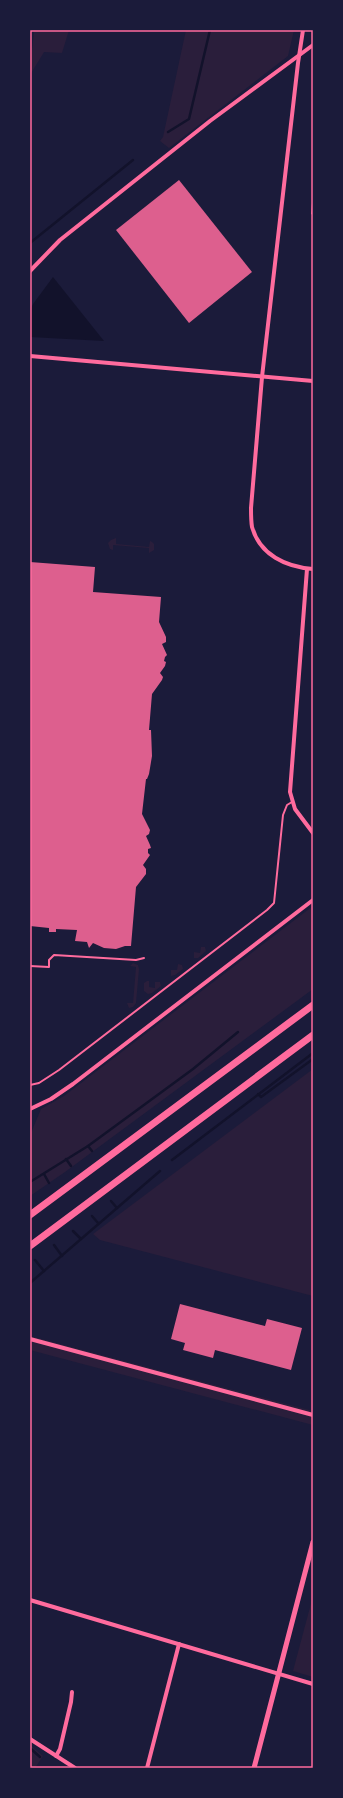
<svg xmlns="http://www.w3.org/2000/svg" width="343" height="1798" viewBox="0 0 343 1798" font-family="Barlow,sans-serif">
	<rect width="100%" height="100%" fill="#1b1b3a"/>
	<g fill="#2a1e3b">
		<path d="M34,30h35l-7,23 -18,-1 -14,23c0,-15 3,-29 4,-45z"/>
		<polygon points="186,30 294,30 288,56 169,148 160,141 163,137"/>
		<polygon points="116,538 116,544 149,547 150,541 152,542 154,544 154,550 149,553 149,548 113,545 113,550 110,549 108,543 111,540"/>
		<polygon points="313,906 313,989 65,1172 30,1196 31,1133 41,1109 64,1096"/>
		<polygon points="201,947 205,947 206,951 198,958 194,958 194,952 200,953"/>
		<polygon points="133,963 138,965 139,969 136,1003 133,1007 129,1008 127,1003 133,1003 136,967 130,966"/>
		<polygon points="178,964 182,965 183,969 175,975 171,976 171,970 177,970"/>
		<polygon points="147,981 149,981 149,987 155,988 155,982 160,982 161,986 152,993 148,994 144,991 144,983"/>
		<polygon points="313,1069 313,1296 100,1240 93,1234"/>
		<polygon points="30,1336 313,1411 313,1425 30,1350"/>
		<polygon points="313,1596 313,1677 293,1671"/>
		<polygon points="30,1745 43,1756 35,1768 30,1768"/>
	</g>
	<polygon fill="#12122b" points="53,277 104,341 30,337 30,311 33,304"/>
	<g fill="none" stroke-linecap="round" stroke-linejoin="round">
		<g stroke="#12122b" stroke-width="2.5">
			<polyline points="168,132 189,119 210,30"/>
			<polyline points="30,243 133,160"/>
			<polyline points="258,1094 261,1097 313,1059"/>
			<polyline points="88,1146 193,1069 238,1032"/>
			<polyline points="66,1159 71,1166"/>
			<polyline points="172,1160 313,1053"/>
			<polyline points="44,1174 49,1183"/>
			<polyline points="30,1182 88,1146 92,1151"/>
			<polyline points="111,1201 117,1208"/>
			<polyline points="92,1216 98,1223"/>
			<polyline points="73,1231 81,1239"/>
			<polyline points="54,1245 62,1256"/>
			<polyline points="35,1260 44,1271"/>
			<polyline points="30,1283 160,1171"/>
			<polyline points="30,1748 40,1757"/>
		</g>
	</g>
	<g fill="#dd5f8e">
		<polygon points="179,180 252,272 189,323 116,230"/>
		<polygon points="312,203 313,203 313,215 311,214"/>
		<polygon points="30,562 95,567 93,592 161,597 159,622 166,637 166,642 162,644 167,655 165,657 164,661 166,662 165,666 160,673 163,677 162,680 152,694 149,730 151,730 152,756 149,774 147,779 146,779 142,814 150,830 149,834 146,836 150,845 151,848 148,849 148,853 150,855 143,865 146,869 146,874 136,887 131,946 125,946 116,949 104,948 93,943 89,948 87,942 75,941 77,930 56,929 56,932 49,932 49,928 30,926"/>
		<polygon points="180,1304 265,1326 267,1319 302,1328 291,1370 215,1350 213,1358 183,1350 185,1343 171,1339"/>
	</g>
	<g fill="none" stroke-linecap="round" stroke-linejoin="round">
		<g stroke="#ff6b9d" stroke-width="2">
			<polyline points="30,966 49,967 49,960 54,955 136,960 144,958"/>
			<polyline points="30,1085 39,1083 59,1070 267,910 274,903 283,815 287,805 292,802"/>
		</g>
		<g stroke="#ff6b9d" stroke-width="4">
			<path d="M303,30l-5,33 -36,314 -11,131c0,6 0,13 1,19 8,28 34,40 61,42"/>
			<polyline points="30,271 60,240 210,121 313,45"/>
			<polyline points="30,356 313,381"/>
			<polyline points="307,569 290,792 295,809 313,833"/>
			<polyline points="30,1109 51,1099 73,1084 313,900"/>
			<polyline points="30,1339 313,1415"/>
			<polyline points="30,1600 313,1684"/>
			<polyline points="30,1739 75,1768"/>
			<polyline points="56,1756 60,1749 71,1702 72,1692"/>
			<polyline points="147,1768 179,1644"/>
		</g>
		<polyline stroke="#ff6b9d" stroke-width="5" points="254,1768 313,1542"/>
		<g stroke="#ff6b9d" stroke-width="7">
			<polyline points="30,1215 313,1005"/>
			<polyline points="30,1246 313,1035"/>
		</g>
	</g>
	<rect width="343" height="1798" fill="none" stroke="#1b1b3a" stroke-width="62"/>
	<rect x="31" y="31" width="281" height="1736" fill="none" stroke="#ff6b9d" stroke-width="1.5"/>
</svg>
